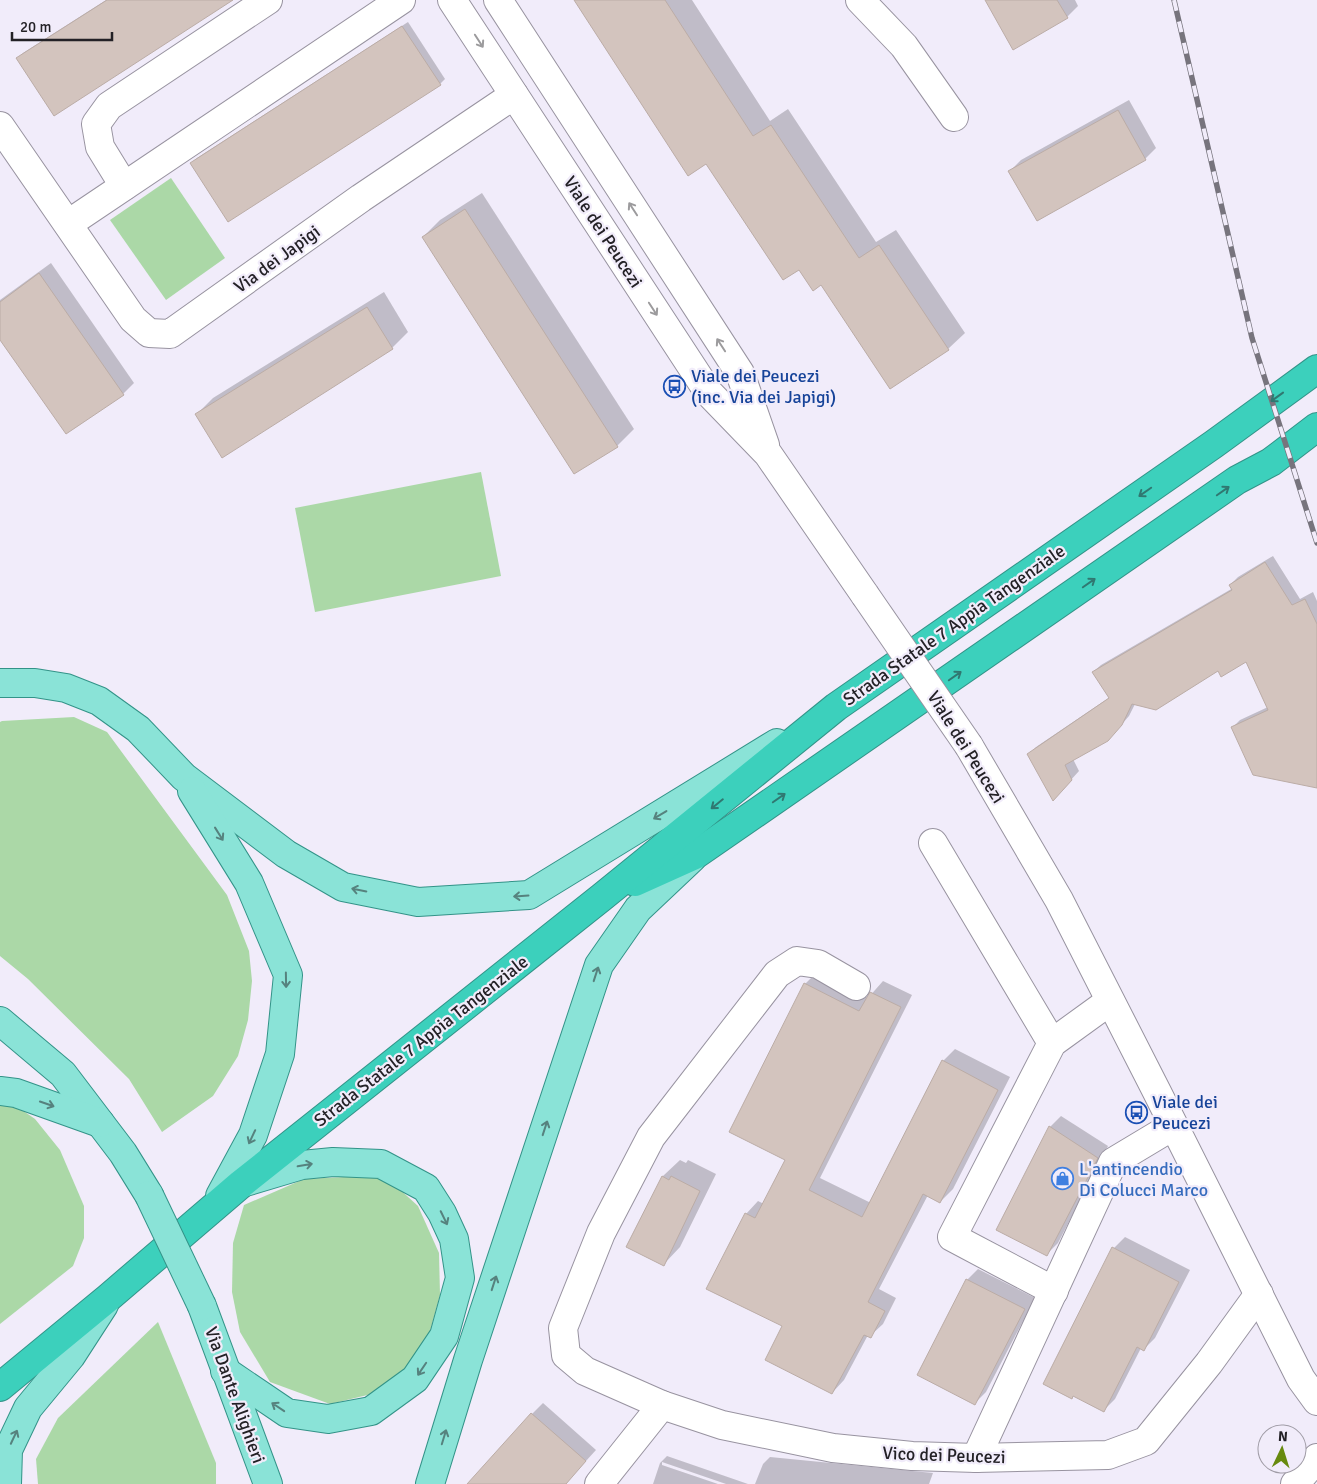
<svg xmlns="http://www.w3.org/2000/svg" width="1317" height="1484" viewBox="0 0 1317 1484" font-family="Signika,sans-serif">
	<rect width="100%" height="100%" fill="#f1ecfa"/>
	<g fill="#abd8a7">
		<polygon points="171,178 225,258 166,300 110,220"/>
		<polygon points="481,472 501,576 315,612 295,508"/>
		<polygon points="74,717 107,732 227,895 249,951 252,981 248,1020 238,1056 213,1096 162,1132 129,1079 28,979 0,956 0,722 2,721"/>
		<polygon points="9,1101 35,1119 60,1150 84,1206 84,1238 73,1266 0,1324 0,1102"/>
		<polygon points="384,1175 418,1206 439,1253 440,1295 426,1346 384,1391 330,1404 270,1382 240,1332 232,1292 233,1243 244,1205 304,1179"/>
		<polygon points="158,1322 216,1463 216,1484 38,1484 36,1459 58,1418"/>
	</g>
	<g fill="#0003">
		<polygon points="106,0 231,0 18,59 23,53"/>
		<polygon points="576,0 692,0 770,121 788,109 876,242 896,230 965,333 948,349 822,283 800,268 707,162"/>
		<polygon points="986,0 1075,0 1078,6 1067,17"/>
		<polygon points="408,22 445,79 440,84 192,163 197,158"/>
		<polygon points="1129,100 1156,148 1145,159 1037,219 1010,171 1021,160"/>
		<polygon points="482,193 634,429 617,446 423,237 440,220"/>
		<polygon points="51,263 134,383 123,394 0,338 0,300"/>
		<polygon points="384,292 408,332 392,348 197,414 213,398"/>
		<polygon points="1273,556 1300,599 1313,592 1317,601 1317,787 1232,728 1240,720 1268,707 1247,660 1218,669 1135,704 1129,716 1115,732 1073,759 1079,771 1060,792 1029,754 1036,747 1110,697 1093,672 1101,665 1233,588 1230,585 1238,577"/>
		<polygon points="817,972 868,998 883,981 912,995 820,1178 871,1203 943,1061 955,1049 1010,1077 953,1189 940,1202 928,1195 879,1289 896,1298 883,1324 870,1336 868,1335 844,1380 832,1393 784,1325 708,1288 746,1214 758,1201 764,1204 786,1159 805,984"/>
		<polygon points="1061,1116 1108,1146 1058,1243 1047,1254 1050,1127"/>
		<polygon points="680,1160 686,1163 688,1160 716,1174 680,1247 664,1264 628,1246 663,1176"/>
		<polygon points="1125,1237 1190,1270 1155,1338 1144,1349 1141,1348 1115,1399 1104,1410 1114,1248"/>
		<polygon points="978,1269 1035,1298 986,1392 975,1403 967,1280"/>
		<polygon points="543,1403 596,1450 565,1484 490,1484 532,1414"/>
		<polygon points="667,1456 748,1484 726,1484 662,1462 662,1465 718,1484 653,1484 660,1463"/>
		<polygon points="770,1457 933,1473 929,1484 755,1484 763,1464"/>
	</g>
	<g fill="#d3c4be" stroke="#bbaca6">
		<polygon points="107,0 233,0 54,116 16,58"/>
		<polygon points="574,0 665,0 753,136 771,125 859,258 879,245 949,350 890,389 821,285 813,291 799,270 783,280 706,164 688,176"/>
		<polygon points="985,0 1057,0 1068,18 1013,50"/>
		<polygon points="402,26 441,85 228,222 190,163"/>
		<polygon points="1118,110 1146,160 1037,221 1008,171"/>
		<polygon points="465,209 618,447 574,474 422,237"/>
		<polygon points="39,273 124,395 66,434 0,340 0,302"/>
		<polygon points="367,307 393,349 222,458 195,414"/>
		<polygon points="1265,562 1292,605 1305,599 1317,624 1317,788 1253,775 1231,727 1268,710 1246,662 1221,677 1218,671 1156,710 1132,704 1122,725 1108,741 1065,765 1072,780 1053,801 1027,754 1109,698 1092,672 1232,590 1229,585"/>
		<polygon points="804,983 859,1011 870,992 901,1007 809,1190 862,1217 942,1060 998,1090 940,1203 923,1194 868,1302 885,1311 871,1338 864,1335 832,1394 765,1360 782,1326 706,1289 745,1213 755,1218 785,1160 729,1132"/>
		<polygon points="1049,1126 1098,1158 1047,1256 996,1230"/>
		<polygon points="662,1176 669,1180 671,1176 700,1191 664,1266 626,1247"/>
		<polygon points="1112,1247 1179,1282 1144,1351 1137,1347 1104,1412 1073,1396 1072,1399 1043,1384"/>
		<polygon points="966,1279 1025,1309 975,1405 917,1375"/>
		<polygon points="531,1413 586,1461 566,1484 467,1484"/>
	</g>
	<g fill="none" stroke-linecap="round" stroke-linejoin="round">
		<defs>
			<g id="minor">
				<polyline points="452,0 709,393 768,454 865,595"/>
				<polyline points="498,0 740,373 765,445"/>
				<polyline points="860,0 904,46 954,117"/>
				<polyline points="0,126 133,319 149,333 170,334 361,198 514,95"/>
				<polyline points="124,186 100,147 96,124 109,106 268,0"/>
				<polyline points="68,224 401,0"/>
				<polyline points="969,746 1059,900 1157,1092 1301,1379 1317,1401"/>
				<polyline points="933,843 1052,1043"/>
				<polyline points="1054,1291 952,1237 1052,1043 1110,1001"/>
				<polyline points="662,1405 585,1371 566,1355 563,1328 601,1233 651,1137 777,974 797,961 818,964 856,986"/>
				<polyline points="976,1458 1113,1162 1173,1126"/>
				<polyline points="599,1484 662,1405 722,1425 833,1448 912,1456 976,1458 1108,1455 1146,1441 1209,1363 1259,1294"/>
				<polyline points="1295,1484 1317,1458"/>
			</g>
			<g id="major">
				<polyline points="0,683 35,683 66,688 99,701 138,729 184,777 286,854 343,887 418,902 529,895 777,743"/>
				<polyline points="192,791 249,883 288,975 280,1054 253,1135 220,1196"/>
				<polyline points="0,1021 63,1074 123,1153 149,1195"/>
				<polyline points="0,1091 16,1093 100,1123"/>
				<polyline points="202,1306 268,1484"/>
				<polyline points="225,1371 287,1413 328,1419 371,1411 415,1379 444,1336 460,1278 454,1239 442,1213 426,1188 381,1164 333,1162 302,1165 242,1183"/>
				<polyline points="7,1484 8,1450 28,1408 71,1356 104,1305"/>
				<polyline points="430,1484 468,1360 599,965 638,909 692,858"/>
			</g>
			<g id="highway">
				<polyline points="635,882 695,855 1237,480 1271,462 1317,427"/>
				<polyline points="0,1387 108,1298 241,1184 602,897 836,707 1214,444 1317,369"/>
			</g>
		</defs>
		<use href="#minor" stroke="#9893a0" stroke-width="30"/>
		<use href="#major" stroke="#339388" stroke-width="30"/>
		<use href="#highway" stroke="#339388" stroke-width="30"/>
		<use href="#minor" stroke="#fff" stroke-width="28"/>
		<use href="#major" stroke="#8ae3d7" stroke-width="28"/>
		<use href="#highway" stroke="#3cd0bc" stroke-width="28"/>
		<defs>
			<polyline id="rail" points="1174,0 1252,338 1317,543"/>
		</defs>
		<use href="#rail" stroke="#77747d" stroke-width="5.5"/>
		<use href="#rail" stroke="#f1ecfa" stroke-width="4" stroke-dasharray="11" stroke-linecap="butt"/>
		<defs>
			<polyline id="minor-bridge" points="865,595 969,746"/>
			<polyline id="major-bridge" points="149,1195 202,1306"/>
		</defs>
		<use href="#minor-bridge" stroke="#9893a0" stroke-width="30" stroke-linecap="butt"/>
		<use href="#major-bridge" stroke="#339388" stroke-width="30" stroke-linecap="butt"/>
		<use href="#minor-bridge" stroke="#fff" stroke-width="28"/>
		<use href="#major-bridge" stroke="#8ae3d7" stroke-width="28"/>
	</g>
	<defs><path id="oneway-shaft" d="M-6 0H5M1.5-3L5.5 0L1.5 3" fill="none" stroke-width="1.6" stroke-linecap="round" stroke-linejoin="round" transform="scale(1.25)"/></defs>
	<g stroke="#9c9b9d">
		<use href="#oneway-shaft" transform="translate(479 41) rotate(57)"/>
		<use href="#oneway-shaft" transform="translate(633 209) rotate(-123)"/>
		<use href="#oneway-shaft" transform="translate(653 309) rotate(57)"/>
		<use href="#oneway-shaft" transform="translate(721 345) rotate(-123)"/>
	</g>
	<g stroke="#307871">
		<use href="#oneway-shaft" transform="translate(1277 397) rotate(144)"/>
		<use href="#oneway-shaft" transform="translate(1223 491) rotate(-35)"/>
		<use href="#oneway-shaft" transform="translate(1145 492) rotate(145)"/>
		<use href="#oneway-shaft" transform="translate(1089 583) rotate(-35)"/>
		<use href="#oneway-shaft" transform="translate(955 676) rotate(-35)"/>
		<use href="#oneway-shaft" transform="translate(779 798) rotate(-35)"/>
		<use href="#oneway-shaft" transform="translate(717 804) rotate(141)"/>
	</g>
	<g stroke="#56827e">
		<use href="#oneway-shaft" transform="translate(660 815) rotate(149)"/>
		<use href="#oneway-shaft" transform="translate(219 834) rotate(58)"/>
		<use href="#oneway-shaft" transform="translate(359 890) rotate(-169)"/>
		<use href="#oneway-shaft" transform="translate(521 896) rotate(176)"/>
		<use href="#oneway-shaft" transform="translate(596 974) rotate(-72)"/>
		<use href="#oneway-shaft" transform="translate(286 980) rotate(89)"/>
		<use href="#oneway-shaft" transform="translate(47 1104) rotate(19)"/>
		<use href="#oneway-shaft" transform="translate(545 1128) rotate(-72)"/>
		<use href="#oneway-shaft" transform="translate(252 1137) rotate(115)"/>
		<use href="#oneway-shaft" transform="translate(305 1165) rotate(-10)"/>
		<use href="#oneway-shaft" transform="translate(444 1218) rotate(64)"/>
		<use href="#oneway-shaft" transform="translate(494 1283) rotate(-72)"/>
		<use href="#oneway-shaft" transform="translate(422 1369) rotate(124)"/>
		<use href="#oneway-shaft" transform="translate(278 1407) rotate(-146)"/>
		<use href="#oneway-shaft" transform="translate(14 1437) rotate(-65)"/>
		<use href="#oneway-shaft" transform="translate(444 1437) rotate(-73)"/>
	</g>
	<defs>
		<symbol id="bus-ring" viewBox="-11 -11 22 22"><circle r="9.5" fill="#f1ecfa" stroke="#1a4fb4" stroke-width="1.5"/><path d="M-5-6H5V4H4V6H2V4H-2V6H-4V4H-5ZM-3.5-4V0h7V-4ZM-3.5 1.2v1.5H-2V1.2ZM2 1.2v1.5H3.5V1.2Z" fill="#1a4fb4"/></symbol>
		<symbol id="shop-ring" viewBox="-11 -11 22 22"><circle r="9.5" fill="#f1ecfa" stroke="#3f7fe0" stroke-width="1.5"/><path d="M-5-2.5h2.3a2.7 3.5 0 0 1 5.4 0H5L5.5 6h-11ZM-1.5-2.5h3a1.5 2.3 0 0 0-3 0Z" fill="#3f7fe0"/></symbol>
	</defs>
	<g fill-rule="evenodd">
		<use href="#bus-ring" x="662" y="374" width="25" height="25"/>
		<use href="#bus-ring" x="1124" y="1100" width="25" height="25"/>
		<use href="#shop-ring" x="1050" y="1166" width="25" height="25"/>
	</g>
	<g text-anchor="middle" stroke-width="4.5" stroke-linejoin="round" paint-order="stroke">
		<g font-size="18" fill="#232126" stroke="#f1ecfa">
			<text transform="translate(603 232) rotate(57)" y="6">Viale dei Peucezi</text>
			<text transform="translate(277 259) rotate(-36)" y="6">Via dei Japigi</text>
			<text transform="translate(954 625) rotate(-35)" y="6">Strada Statale 7 Appia Tangenziale</text>
			<text transform="translate(966 747) rotate(58)" y="6">Viale dei Peucezi</text>
			<text transform="translate(421 1041) rotate(-38)" y="6">Strada Statale 7 Appia Tangenziale</text>
			<text transform="translate(235 1395) rotate(70)" y="6">Via Dante Alighieri</text>
			<text transform="translate(944 1455) rotate(2)" y="6">Vico dei Peucezi</text>
		</g>
		<g font-size="18" fill="#164399" stroke="#f1ecfa" text-anchor="start">
			<text x="691" y="382">Viale dei Peucezi<tspan x="691" dy="21">(inc. Via dei Japigi)</tspan></text>
			<text x="1152" y="1108">Viale dei<tspan x="1152" dy="21">Peucezi</tspan></text>
		</g>
		<g font-size="18" fill="#366cbe" stroke="#f1ecfa" text-anchor="start">
			<text x="1079" y="1175">L'antincendio<tspan x="1079" dy="21">Di Colucci Marco</tspan></text>
		</g>
	</g>
	<g transform="translate(1282 1449) rotate(4)"><circle r="24" fill="#f1ecfa" stroke="#9f9ba5"/>
	<path d="M0-4L9 19L0 12L-9 19Z" fill="#678a0e"/>
	<text y="-8" font-size="14" font-weight="bold" text-anchor="middle" fill="#232126">N</text>
	</g>
	<path d="M12 32v8h100v-8" fill="none" stroke="#232126" stroke-width="2.5"/>
	<text x="20" y="32" font-size="15" fill="#232126" stroke="#f1ecfa" stroke-width="4" paint-order="stroke">20 m</text>
</svg>
